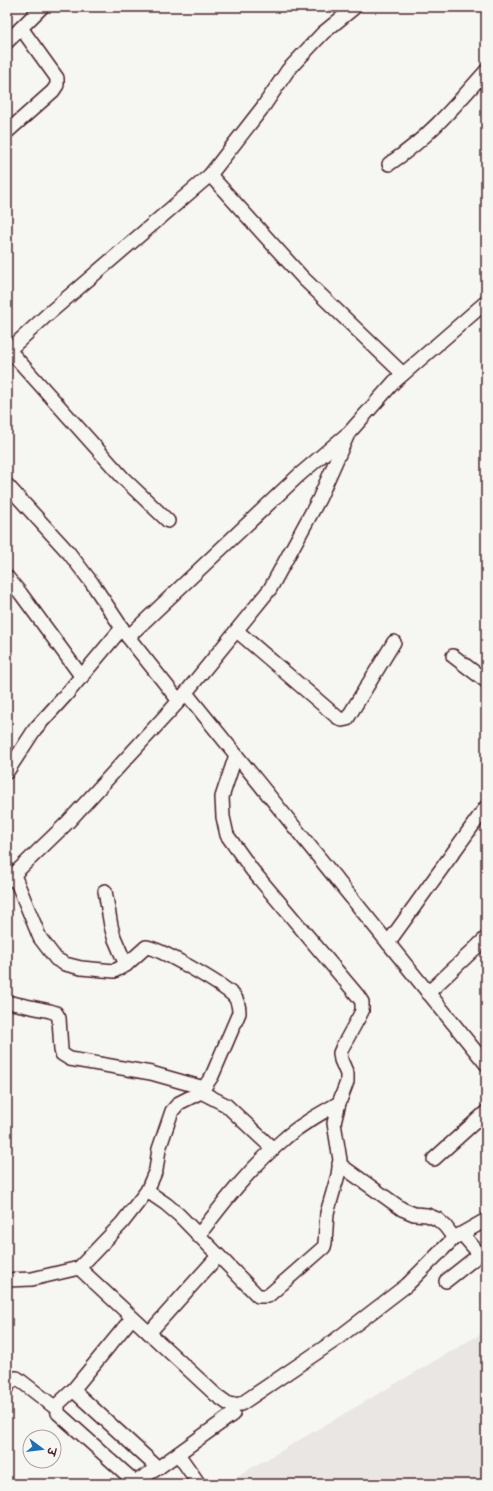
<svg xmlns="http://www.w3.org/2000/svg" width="493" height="1491" viewBox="0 0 493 1491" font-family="'Gochi Hand','Playpen Sans Deva',sans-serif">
	<rect width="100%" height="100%" fill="#f6f6f2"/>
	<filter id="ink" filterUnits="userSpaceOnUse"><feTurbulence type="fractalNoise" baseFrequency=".025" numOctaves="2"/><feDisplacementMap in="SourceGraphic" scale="8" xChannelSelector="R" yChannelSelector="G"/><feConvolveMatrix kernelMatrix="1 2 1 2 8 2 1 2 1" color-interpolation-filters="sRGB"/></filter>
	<g filter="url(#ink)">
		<polygon fill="#e9e6e3" points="486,1331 486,1484 224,1484"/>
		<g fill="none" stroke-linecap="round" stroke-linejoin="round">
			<defs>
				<g id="minor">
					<polyline points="7,42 42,7"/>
					<polyline points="7,132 53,91 57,85 57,78 21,28"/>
					<path d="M389,164c39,-26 66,-58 97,-93"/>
					<polyline points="210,175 303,278 403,374"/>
					<polyline points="9,350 124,479 168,521"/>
					<polyline points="7,352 47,315 210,175 263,107 288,70 323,33 355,7"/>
					<polyline points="7,485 69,553 92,583 128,637 179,701"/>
					<polyline points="7,577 21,594 82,677"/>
					<polyline points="237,631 337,717 342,720 347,719 394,642"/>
					<polyline points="128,637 298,476 346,435"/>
					<polyline points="453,656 486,681"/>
					<polyline points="186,693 486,1064"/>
					<polyline points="7,772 35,729 65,696 122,628"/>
					<path d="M14,875l26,63 16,21 9,5 16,4 33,3 12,-6 20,-18c14,1 77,38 88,49 4,5 5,10 5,17l-27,63 -11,16 -22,11 -7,8 -13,38 -3,21 -9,21 -25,32 -43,45 137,127 14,10 11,-1 93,-63 73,-56 47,-47 32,-18"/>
					<polyline points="8,880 68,822 179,701 270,589 319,499 348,434 394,382 486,302"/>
					<polyline points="105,891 111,926 114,937 126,965"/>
					<polyline points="388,943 486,807"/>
					<polyline points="428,993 486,938"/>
					<polyline points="7,1002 50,1011 56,1013 59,1018 61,1050 62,1054 70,1059 151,1073 204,1088"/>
					<polyline points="201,1092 226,1105 273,1149"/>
					<polyline points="434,1159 486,1112"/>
					<polyline points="339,1164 402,1209 414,1214 427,1215 437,1219 445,1226 454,1238"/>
					<polyline points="147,1191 166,1204 179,1215 258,1296 268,1296 324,1247 325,1243 327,1213 338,1175 340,1160 334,1123 339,1103 347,1082 347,1074 341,1060 340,1053 343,1046 360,1015 362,1011 362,1002 358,996 252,870 227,835 223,817 222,797 236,755"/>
					<path d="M198,1236c26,-34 52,-68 85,-96 16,-15 37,-26 56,-37"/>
					<polyline points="7,1280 32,1279 79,1268"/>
					<polyline points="446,1281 475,1258 477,1254 476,1250 462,1234"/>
					<polyline points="132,1318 73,1390 58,1404 58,1413 135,1482"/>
					<polyline points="149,1333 218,1256"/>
					<polyline points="7,1387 14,1378 17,1378 57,1409"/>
					<polyline points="73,1390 158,1468"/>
					<polyline points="178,1454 199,1484"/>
					<polyline points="132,1484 158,1468 233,1414"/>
				</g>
			</defs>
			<use href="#minor" stroke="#4a1f2b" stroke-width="16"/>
			<use href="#minor" stroke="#f6f6f2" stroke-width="13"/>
		</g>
	</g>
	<rect width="493" height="1491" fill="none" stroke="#f6f6f2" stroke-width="24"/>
	<rect x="12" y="12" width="469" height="1467" fill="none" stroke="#4a1f2b" stroke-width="1.5" filter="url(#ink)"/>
	<g transform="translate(42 1449) rotate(105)"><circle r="19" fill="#f6f6f2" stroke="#b1a0a2"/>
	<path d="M0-3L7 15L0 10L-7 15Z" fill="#1f6fb2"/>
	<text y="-6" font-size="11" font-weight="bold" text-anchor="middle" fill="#4a1f2b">उ</text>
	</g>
</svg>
